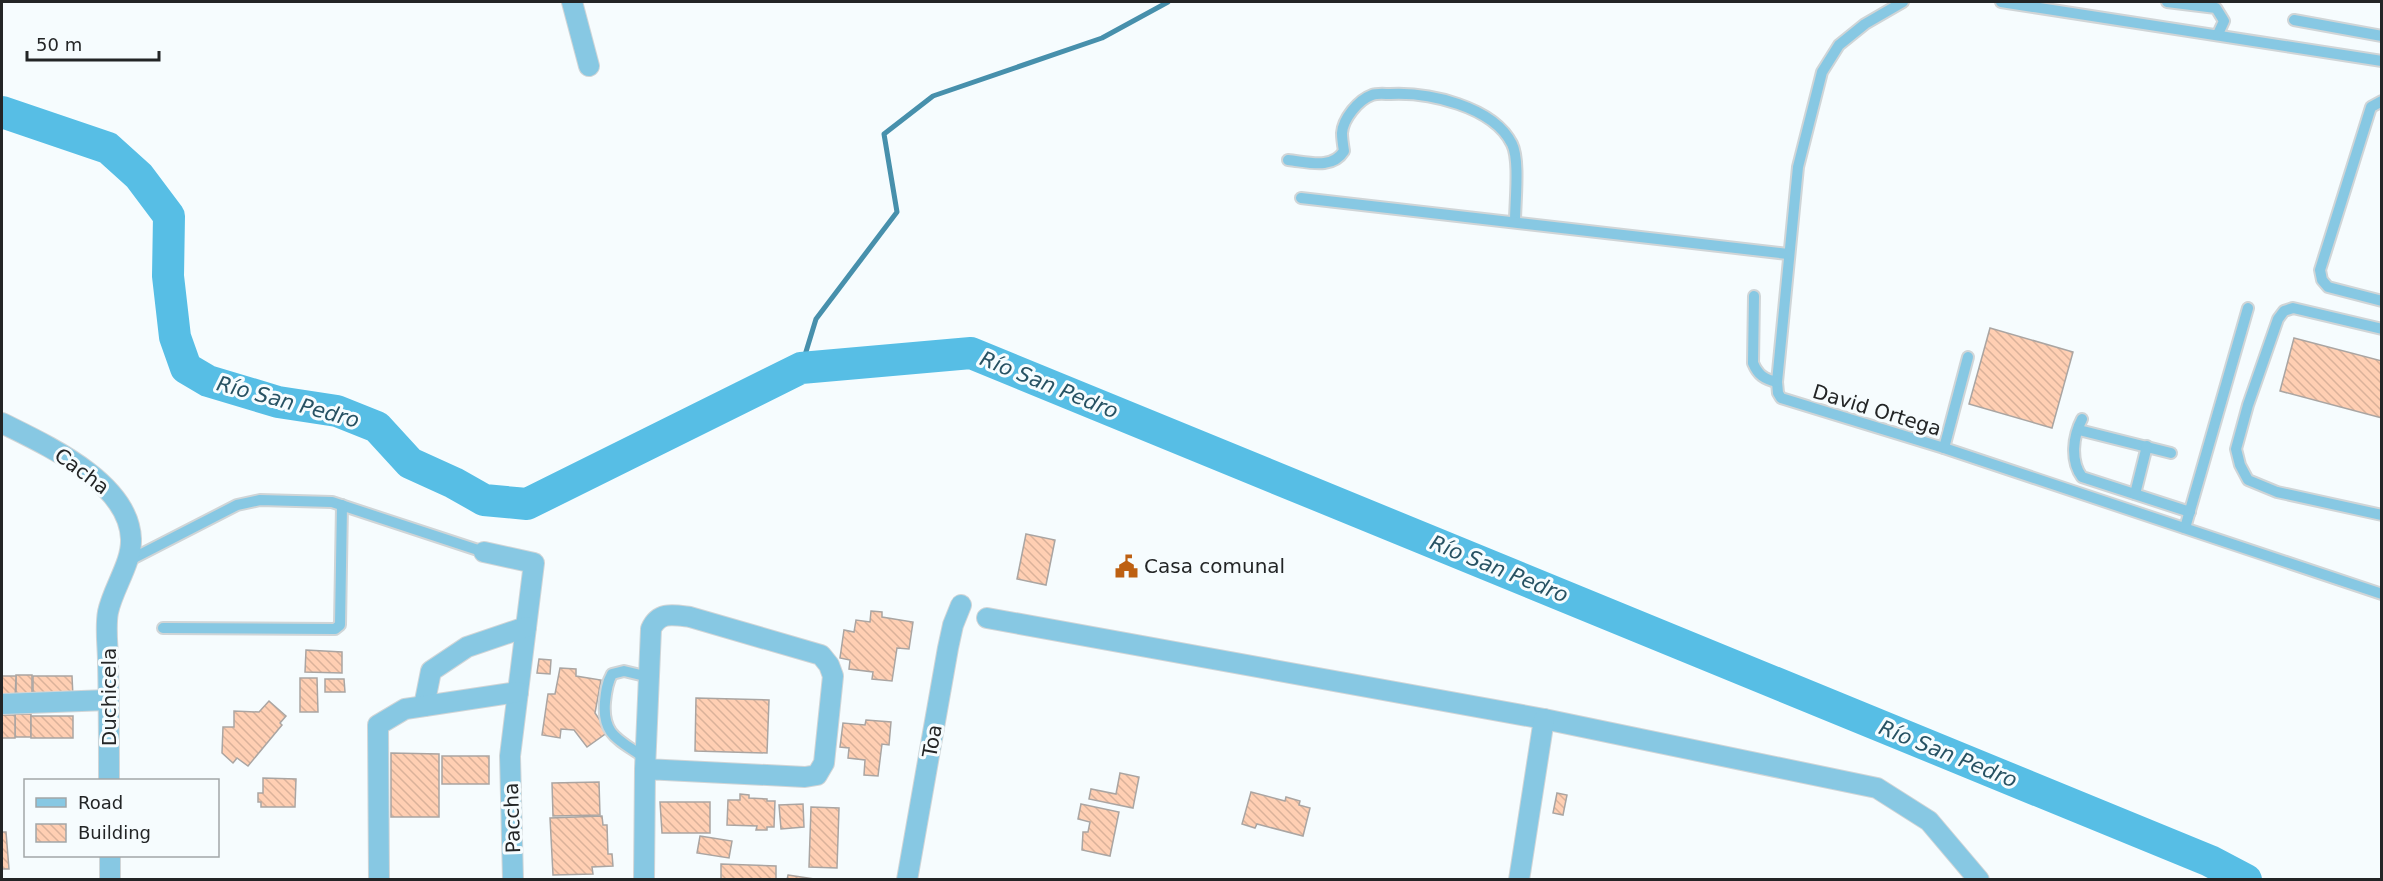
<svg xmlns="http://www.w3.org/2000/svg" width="2383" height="881" viewBox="0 0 2383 881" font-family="'DejaVu Sans',sans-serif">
	<defs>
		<pattern id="building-back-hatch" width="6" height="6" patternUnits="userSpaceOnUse" patternTransform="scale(1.5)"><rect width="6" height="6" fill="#ffcfb3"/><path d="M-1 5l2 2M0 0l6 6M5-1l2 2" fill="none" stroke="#dab29a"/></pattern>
	</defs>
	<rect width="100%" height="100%" fill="#f6fcfe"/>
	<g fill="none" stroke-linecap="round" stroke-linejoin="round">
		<polyline stroke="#4790ac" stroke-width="5" points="801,368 816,319 897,212 884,134 933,96 1102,38 1168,2"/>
		<polyline stroke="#57bee5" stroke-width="32" points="2,112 108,148 139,176 169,216 168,276 175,337 186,368 208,381 278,402 337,411 377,427 410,463 454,483 484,500 527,504 801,368 971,353 2210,861 2246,880"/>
	</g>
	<g fill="url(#building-back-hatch)" stroke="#aaa5a2" stroke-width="1.5">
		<polygon points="1990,328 2073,352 2052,428 1969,404"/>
		<polygon points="2294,338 2382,361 2382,418 2280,391"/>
		<polygon points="1026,534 1055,540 1046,585 1017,579"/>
		<polygon points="871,611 882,612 882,617 913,622 909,649 897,648 892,681 872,679 873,672 849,669 850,660 840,658 844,630 854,632 856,620 870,622"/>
		<polygon points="306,650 342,652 342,673 305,672"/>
		<polygon points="539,659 551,660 550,674 537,673"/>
		<polygon points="560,668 576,669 576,676 601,680 595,713 608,732 587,747 574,730 561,729 560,738 542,735 548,694 555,694"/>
		<rect x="16" y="675" width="16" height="23"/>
		<polygon points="2,676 16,676 15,699 2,699"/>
		<polygon points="33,676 72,676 73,697 33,697"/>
		<polygon points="300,678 317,678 318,712 300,712"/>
		<polygon points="325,679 344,679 345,692 325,692"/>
		<polygon points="696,698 769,700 767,753 695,751"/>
		<polygon points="269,701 286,716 280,723 282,725 248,766 237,758 233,763 222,753 223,727 234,727 234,711 259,712"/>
		<rect x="15" y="714" width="16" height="23"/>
		<rect x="2" y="715" width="13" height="23"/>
		<rect x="31" y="716" width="42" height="22"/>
		<polygon points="866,720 891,722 889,745 882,744 878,776 864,775 865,760 848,758 849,748 840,747 843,723 865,725"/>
		<polygon points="391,753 439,754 439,817 391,817"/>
		<rect x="442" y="756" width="47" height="28"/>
		<polygon points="1120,773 1139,777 1133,808 1089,799 1091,789 1116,794"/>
		<polygon points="263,778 296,779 295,807 261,807 261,802 258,802 258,793 263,793"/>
		<polygon points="599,782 600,815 553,816 552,783"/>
		<polygon points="1251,792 1285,801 1286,797 1300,801 1299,805 1310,808 1303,836 1257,824 1255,828 1242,824"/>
		<polygon points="1557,793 1567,795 1563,815 1553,813"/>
		<polygon points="740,794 749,795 749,798 767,799 767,801 775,801 774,827 767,827 767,830 756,830 757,826 727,825 728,800 740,800"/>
		<polygon points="660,802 710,802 710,833 662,833"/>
		<polygon points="803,804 804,827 781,829 779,805"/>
		<polygon points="1081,804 1119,812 1110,856 1082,850 1083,832 1088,832 1090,822 1078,819"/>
		<polygon points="811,807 839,808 837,868 809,867"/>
		<polygon points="602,816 603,825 607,825 608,854 612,854 613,866 592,867 593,874 553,875 550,818"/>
		<polygon points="2,832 6,832 9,869 2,869"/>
		<polygon points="700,836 732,841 729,858 697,853"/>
		<polygon points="721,864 776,866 776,880 721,880"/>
		<polygon points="788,875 821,880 787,880"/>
	</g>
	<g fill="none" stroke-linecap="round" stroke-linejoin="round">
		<defs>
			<g id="service">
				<polyline points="1903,2 1865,24 1839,45 1822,72 1798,167 1777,382 1778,393 1781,398 1944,448 2382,594"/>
				<polyline points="2001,2 2382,61"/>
				<polyline points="2167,2 2216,8 2224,21 2218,34"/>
				<polyline points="2294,20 2382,36"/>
				<polyline points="2382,101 2371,107 2320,270 2322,280 2328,287 2382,301"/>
				<path d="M1288,160c20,2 44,10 56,-9 -1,-6 -2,-12 -2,-18 1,-14 16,-33 30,-38 5,-2 13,-1 18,-1 38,-2 103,12 122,50 8,16 3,58 3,78"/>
				<polyline points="1301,198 1788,254"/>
				<path d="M1754,296l-1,67c5,12 11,16 24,19"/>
				<polyline points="2382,329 2293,308 2284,311 2278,319 2248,405 2236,449 2240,465 2248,480 2277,492 2382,515"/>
				<path d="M2082,419c-9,17 -12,42 0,58l108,35"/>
				<polyline points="2079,430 2171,453"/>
				<polyline points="1944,448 1968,357"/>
				<polyline points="2135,494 2147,446"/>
				<polyline points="2185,528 2248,308"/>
				<polyline points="126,562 237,505 260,500 332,502 484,552"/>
				<polyline points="163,628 335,629 340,625 342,505"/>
				<path d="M645,758c-25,-18 -43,-22 -40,-56 1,-11 2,-19 7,-28l12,-3 25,6"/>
			</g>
			<g id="minor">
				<polyline points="572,2 589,66"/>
				<path d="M2,423c44,22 127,59 129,116 1,24 -18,49 -23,73 -3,16 0,34 0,50 1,40 1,79 1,118"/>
				<polyline points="484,552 534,563 510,756 513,880"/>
				<polyline points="987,618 1544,719 1877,788 1929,821 1979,880"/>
				<polyline points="2,704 108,700"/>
				<polyline points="424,706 431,671 467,647 526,627"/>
				<polyline points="110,856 110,880"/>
				<polyline points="379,880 378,725 405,709 518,692"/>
				<path d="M644,880l1,-111 6,-140c8,-18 23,-14 39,-12l131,38 8,10 4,11 -9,87 -7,12 -12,2 -160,-8"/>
				<polyline points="907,880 948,648 953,625 961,605"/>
				<polyline points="1519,880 1544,719"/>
			</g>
		</defs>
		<use href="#service" stroke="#d0d5d7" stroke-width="14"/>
		<use href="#minor" stroke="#d0d5d7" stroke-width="22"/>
		<use href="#service" stroke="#87c8e3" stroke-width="10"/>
		<use href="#minor" stroke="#87c8e3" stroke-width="20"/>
	</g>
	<defs>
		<symbol id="civic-bare" viewBox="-9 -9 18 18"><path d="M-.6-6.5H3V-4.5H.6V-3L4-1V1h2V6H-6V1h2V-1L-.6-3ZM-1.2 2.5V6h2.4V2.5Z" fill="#bd6012" stroke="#f6fcfe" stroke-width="2.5" paint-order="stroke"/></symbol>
	</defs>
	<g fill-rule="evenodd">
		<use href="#civic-bare" x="1110" y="550" width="33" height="33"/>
	</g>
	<g text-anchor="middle" stroke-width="6" stroke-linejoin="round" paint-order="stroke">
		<g font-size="20" fill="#232526" stroke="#f6fcfe">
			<text transform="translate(1877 410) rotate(17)" y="7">David Ortega</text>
			<text transform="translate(82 471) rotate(37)" y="7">Cacha</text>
			<text transform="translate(109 697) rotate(-90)" y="7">Duchicela</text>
			<text transform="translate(932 741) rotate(-80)" y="7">Toa</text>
			<text transform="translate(512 818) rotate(-92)" y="7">Paccha</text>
		</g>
		<g font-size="20" fill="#232526" stroke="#f6fcfe" text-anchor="start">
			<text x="1144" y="573">Casa comunal</text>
		</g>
		<g font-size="21" font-style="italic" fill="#275263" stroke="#f6fcfe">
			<text transform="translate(1049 385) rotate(22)" y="7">Río San Pedro</text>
			<text transform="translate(288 402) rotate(15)" y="7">Río San Pedro</text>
			<text transform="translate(1499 569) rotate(22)" y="7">Río San Pedro</text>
			<text transform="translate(1948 754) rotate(22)" y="7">Río San Pedro</text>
		</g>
	</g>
	<rect width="2383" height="881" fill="none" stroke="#232526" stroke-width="6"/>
	<rect x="24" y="779" width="195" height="78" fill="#f6fcfe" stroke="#a2a6a8" stroke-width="1.5"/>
	<rect x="36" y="798" width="30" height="9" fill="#87c8e3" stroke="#a2a6a8" stroke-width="1.5"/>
	<text x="78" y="809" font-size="18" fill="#232526">Road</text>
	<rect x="36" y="824" width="30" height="18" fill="url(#building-back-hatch)" stroke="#a2a6a8" stroke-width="1.5"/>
	<text x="78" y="839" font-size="18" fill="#232526">Building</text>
	<path d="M27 51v9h132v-9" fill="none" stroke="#232526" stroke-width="3"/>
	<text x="36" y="51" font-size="18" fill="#232526" stroke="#f6fcfe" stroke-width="4.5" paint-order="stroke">50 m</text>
</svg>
